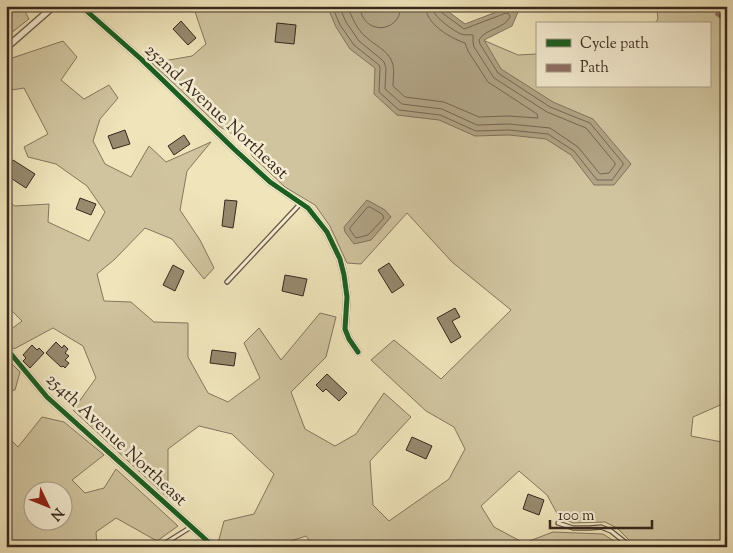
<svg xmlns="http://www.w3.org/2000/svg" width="733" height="553" viewBox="0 0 733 553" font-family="'Sorts Mill Goudy',serif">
	<rect width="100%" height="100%" fill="#efe4ba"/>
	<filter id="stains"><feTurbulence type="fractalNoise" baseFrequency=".004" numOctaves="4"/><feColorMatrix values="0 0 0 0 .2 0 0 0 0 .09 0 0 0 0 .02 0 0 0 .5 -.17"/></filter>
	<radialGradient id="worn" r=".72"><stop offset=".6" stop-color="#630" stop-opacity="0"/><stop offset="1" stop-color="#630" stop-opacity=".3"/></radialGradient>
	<g fill="#d0c49f" stroke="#84765e" fill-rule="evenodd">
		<polygon points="6,6 22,6 29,19 6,37"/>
		<polygon points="193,6 377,6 379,9 391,6 429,6 483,40 518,55 537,54 537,86 709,86 709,24 654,24 658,19 657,11 655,6 727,6 727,402 693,417 691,436 727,443 727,546 724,547 636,547 617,528 605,522 573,523 559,517 547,495 519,471 481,506 494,527 524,543 553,532 603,534 623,547 314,547 306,536 282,544 280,547 223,547 218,543 224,521 254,514 274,474 232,434 199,426 168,449 168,498 73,410 96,378 83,346 53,328 14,349 6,340 6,333 22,321 6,305 6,200 15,206 49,204 48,222 89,241 105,212 87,186 56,164 28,157 24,147 48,134 24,88 6,91 6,60 63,41 77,57 61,80 84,99 109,85 118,98 100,119 93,141 105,164 131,177 149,146 166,162 211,142 187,171 180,210 200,240 214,268 204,279 172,239 145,228 115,259 97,274 104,301 131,302 154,322 188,323 188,357 208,393 228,402 260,378 244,343 259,328 281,360 320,313 336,317 326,357 291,392 305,429 335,446 356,434 384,393 411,417 370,461 373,505 389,521 449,479 465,449 454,427 426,411 371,360 394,340 441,379 511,310 452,262 407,213 361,264 347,263 330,226 315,205 285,187 252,156 246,141 220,127 152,63 192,56 206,44"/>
		<polygon points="6,358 20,372 15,390 6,392"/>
		<path d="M42,417l22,5 40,33 -32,25 13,13 19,-5 12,-19 62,57 -21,15 -41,-23 -20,14 1,15h-91v-112l12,12zM32,490h30v30h-30z"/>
	</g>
	<g fill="#b1a485" stroke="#81725c">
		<polygon points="327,6 377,6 379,9 391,6 441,6 465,24 507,8 518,12 512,26 484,40 501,69 553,102 593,119 631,164 614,185 594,185 571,155 546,139 509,135 475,136 439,120 397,115 374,94 375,68 350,49 336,27"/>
		<polygon points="367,200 385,210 391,217 371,240 354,244 345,232 344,227"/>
	</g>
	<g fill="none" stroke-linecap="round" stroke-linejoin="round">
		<g stroke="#746652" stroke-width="1">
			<path d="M332,6l8,19 14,20 25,20 1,3 -1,24 20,18 41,5 36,16 33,-1 39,4 26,17 23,29h15l11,-15v-2l-33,-40 -40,-16 -52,-34 -18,-29 -1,-4c7,-12 25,-11 31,-23l-1,-3 -3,-1 -42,16 -23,-17 -2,-2v-4"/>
			<path d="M339,6l7,16 13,19 22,18 3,3 2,6 -1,21 17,15 40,5 35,16 32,-1 41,4 28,19 22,27 9,-1 6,-8v-2l-29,-35 -39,-16 -53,-34 -20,-31 -1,-5v-7c-4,-1 -8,1 -12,-1 -6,-2 -23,-15 -26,-20 -2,-3 -2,-4 -2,-8"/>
			<path d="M347,6c5,11 10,24 19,31 8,8 22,13 26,25 3,7 1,16 1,24l12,11 39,5 35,15 29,-1 30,2 -1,-4 -49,-32 -20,-31 -3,-8c-15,-5 -39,-19 -40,-37"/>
			<path d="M360,6c1,29 40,29 41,0"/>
			<polygon points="368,207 370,207 382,214 384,218 368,235 356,238 350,230 350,228"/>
		</g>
	</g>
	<g fill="#978a6f" stroke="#38281e">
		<polygon points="181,21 196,38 188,45 173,29"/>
		<polygon points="277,23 296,25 294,44 275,42"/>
		<polygon points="125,130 130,144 113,149 108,136"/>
		<polygon points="184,135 190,144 174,155 168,146"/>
		<polygon points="13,160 35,174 26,188 6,175 6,170"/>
		<polygon points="80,198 96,204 91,215 76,209"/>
		<polygon points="225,200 237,201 233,228 222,226"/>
		<polygon points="389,263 404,285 392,293 378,270"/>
		<polygon points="173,265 184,271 175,291 163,285"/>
		<polygon points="285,275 307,279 303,296 282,291"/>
		<polygon points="455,308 460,317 452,321 461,337 451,343 437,318"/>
		<polygon points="56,342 62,348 64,345 68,349 65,353 69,356 65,360 69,363 65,368 63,366 61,367 46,353"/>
		<polygon points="32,345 37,350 39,348 44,353 30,368 23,361 26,358 23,355"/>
		<polygon points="212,350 236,353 234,366 210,363"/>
		<polygon points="327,374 347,393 339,401 326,389 323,392 316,385"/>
		<polygon points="412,437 432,446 426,459 406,450"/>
		<polygon points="528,494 544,500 539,515 523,509"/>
	</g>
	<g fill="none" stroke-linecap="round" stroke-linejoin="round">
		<defs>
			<g id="service">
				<polyline points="227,282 301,203"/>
				<polyline points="558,523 573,528 590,528 601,527 611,531 631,547"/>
				<polyline points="159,547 191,527"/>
			</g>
			<g id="minor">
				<polyline points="81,6 141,59 234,149 270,182 308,208 327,232 340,259 344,275 347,297 345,329 349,339 358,352"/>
				<polyline points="651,6 652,8"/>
				<polyline points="6,48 54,6"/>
				<polyline points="6,348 47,397 214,547"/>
			</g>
		</defs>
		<use href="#service" stroke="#665745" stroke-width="5.5"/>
		<use href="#minor" stroke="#665745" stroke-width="8"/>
		<use href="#service" stroke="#f5edd2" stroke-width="3"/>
		<use href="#minor" stroke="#f5edd2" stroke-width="5.5"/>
		<polyline stroke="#8d6e63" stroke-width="4" stroke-dasharray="8 4" stroke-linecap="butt" points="706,6 727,21"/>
		<defs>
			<g id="cycleway">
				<polyline points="81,6 141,59 234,149 270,182 308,208 327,232 340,259 344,275 347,297 345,329 349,339 358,352"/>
				<polyline points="6,348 47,397 214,547"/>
			</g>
		</defs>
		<use href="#cycleway" stroke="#f5edd2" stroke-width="8"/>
		<use href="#cycleway" stroke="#1b5e20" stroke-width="5"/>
	</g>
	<g text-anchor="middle" stroke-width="5" stroke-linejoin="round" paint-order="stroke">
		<g font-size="18" fill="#38281e" stroke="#f5edd2">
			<text transform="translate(217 111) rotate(43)" y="6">252nd Avenue Northeast</text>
			<text transform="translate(117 439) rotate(43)" y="6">254th Avenue Northeast</text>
		</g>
	</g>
	<rect width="733" height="553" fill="none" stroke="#efe4ba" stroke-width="25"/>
	<rect x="8" y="8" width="718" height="538" fill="none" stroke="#38281e" stroke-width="2.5"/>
	<rect x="12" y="12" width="708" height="528" fill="none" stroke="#38281e"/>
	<rect x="536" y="22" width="175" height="65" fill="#f5edd2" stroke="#a99e8a"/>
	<rect x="546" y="39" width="25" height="8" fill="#1b5e20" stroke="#a99e8a"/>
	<text x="580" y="48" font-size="15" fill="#38281e">Cycle path</text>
	<rect x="546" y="64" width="25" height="8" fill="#8d6e63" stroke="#a99e8a"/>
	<text x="580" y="72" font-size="15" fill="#38281e">Path</text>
	<g transform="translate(48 506) rotate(133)"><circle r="24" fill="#f5edd2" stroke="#a99e8a"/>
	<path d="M0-4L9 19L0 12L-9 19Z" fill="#8f2418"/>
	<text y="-8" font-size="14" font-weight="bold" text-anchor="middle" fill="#38281e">N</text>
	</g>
	<path d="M550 520v8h102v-8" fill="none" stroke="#38281e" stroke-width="2.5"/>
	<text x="558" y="520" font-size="15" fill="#38281e" stroke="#f5edd2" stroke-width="4" paint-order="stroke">100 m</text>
	<rect width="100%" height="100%" filter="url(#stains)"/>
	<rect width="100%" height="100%" fill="url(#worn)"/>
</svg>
